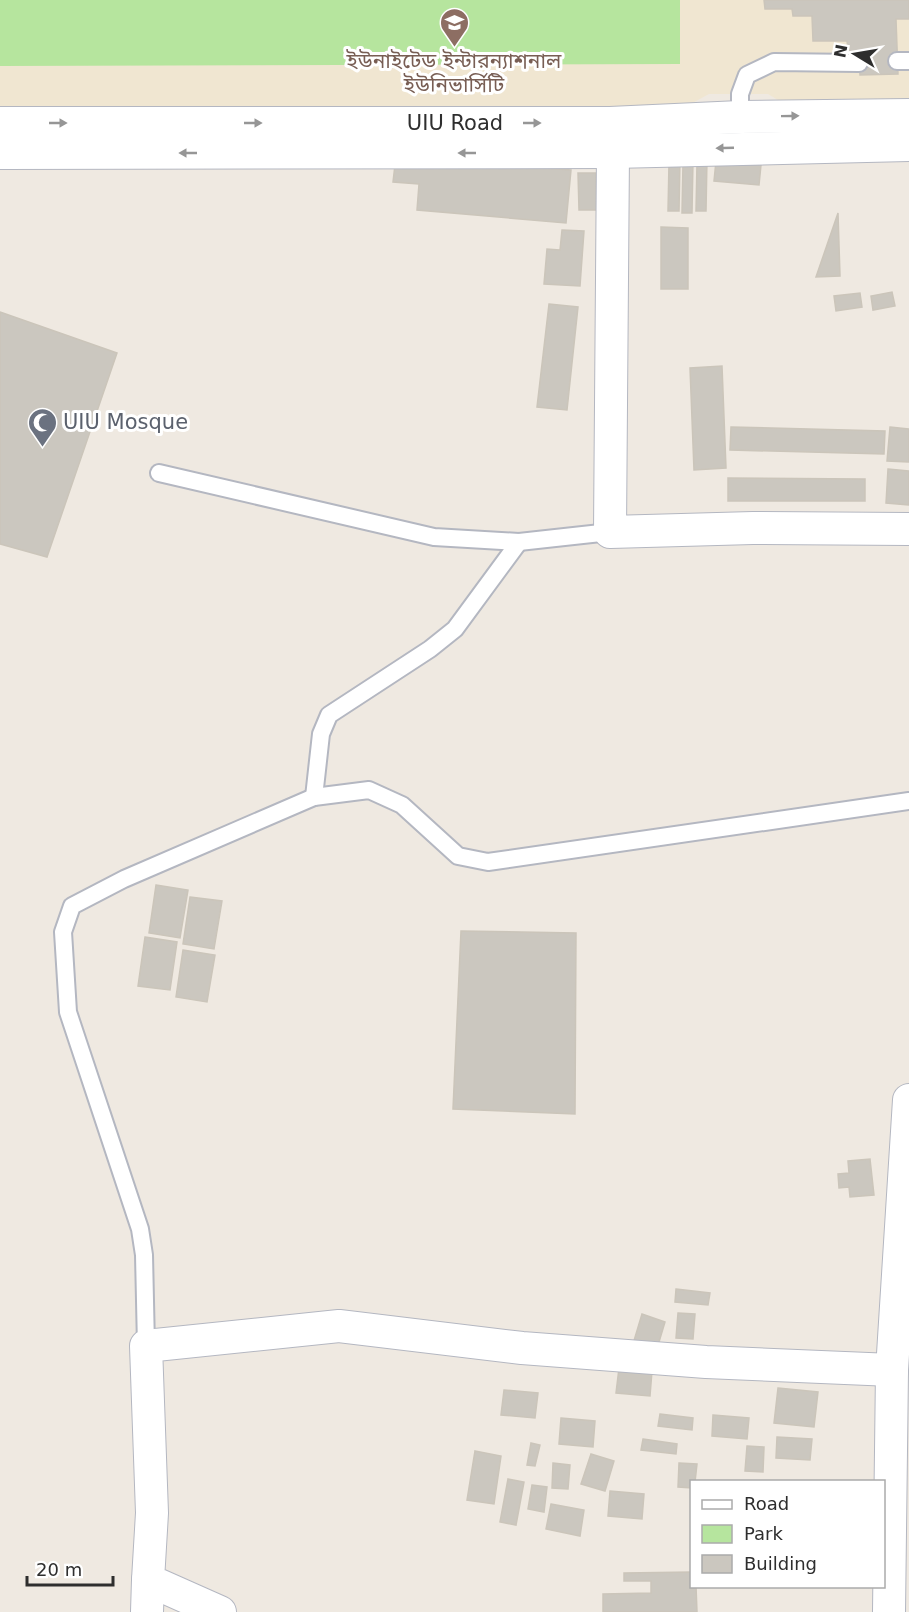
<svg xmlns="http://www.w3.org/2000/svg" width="909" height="1612" viewBox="0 0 909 1612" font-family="'DejaVu Sans','Noto Sans Bengali',sans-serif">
	<rect width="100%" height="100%" fill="#efe9e1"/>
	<polygon fill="#f0e6d1" points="0,0 909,0 909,99 783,103 768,94 709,94 676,112 0,118"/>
	<polygon fill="#b6e59e" points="0,0 680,0 680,64 0,66"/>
	<g fill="#cbc7bf" stroke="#cbc5ba" stroke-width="1.5">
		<polygon points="764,0 909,0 909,19 896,19 898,74 860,75 859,56 849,57 847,41 813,41 812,16 793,16 792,9 765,9"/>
		<polygon points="717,151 762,155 759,185 714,181"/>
		<polygon points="396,156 571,170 566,223 417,210 419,184 393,182"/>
		<polygon points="680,159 679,211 668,211 669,163"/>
		<polygon points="707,159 706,211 696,211 697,163"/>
		<polygon points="693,160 692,213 682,213 683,164"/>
		<polygon points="578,173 596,173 597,210 579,210"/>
		<polygon points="838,213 840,276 816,277"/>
		<polygon points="661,227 688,228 688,289 661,289"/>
		<polygon points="562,230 584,231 580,286 544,284 547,249 560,250"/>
		<polygon points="892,292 895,306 873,310 871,296"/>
		<polygon points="860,293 862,307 836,311 834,296"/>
		<polygon points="549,304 578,307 567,410 537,407"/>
		<polygon points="0,312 117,353 47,557 0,544"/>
		<polygon points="722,366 726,468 694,470 690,368"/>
		<polygon points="731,427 885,431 884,454 730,450"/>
		<polygon points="890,427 909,429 909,462 887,461"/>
		<polygon points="888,469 909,471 909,505 886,503"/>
		<polygon points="728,478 865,479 865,501 728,501"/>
		<polygon points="156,885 188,890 180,938 149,933"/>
		<polygon points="190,897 222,901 214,949 183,944"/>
		<polygon points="461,931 576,933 575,1114 453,1109"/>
		<polygon points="145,937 177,942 170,990 138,986"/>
		<polygon points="183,950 215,955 207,1002 176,997"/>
		<polygon points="870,1159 874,1195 850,1197 849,1187 839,1188 838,1174 849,1173 848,1161"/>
		<polygon points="676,1289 710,1293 708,1305 675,1302"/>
		<polygon points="678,1313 695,1314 693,1339 676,1338"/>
		<polygon points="642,1314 665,1322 656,1352 633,1344"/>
		<polygon points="619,1368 652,1371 650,1396 616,1393"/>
		<polygon points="778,1388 818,1392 814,1427 774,1423"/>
		<polygon points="504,1390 538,1393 535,1418 501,1415"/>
		<polygon points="660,1414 693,1418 692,1430 658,1426"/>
		<polygon points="713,1415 749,1418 747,1439 712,1436"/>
		<polygon points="561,1418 595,1421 593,1447 559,1444"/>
		<polygon points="777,1437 812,1439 810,1460 776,1458"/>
		<polygon points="643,1439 677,1444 676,1454 641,1450"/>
		<polygon points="531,1443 540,1445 535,1466 527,1465"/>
		<polygon points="747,1446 764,1447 763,1472 745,1471"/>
		<polygon points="475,1451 501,1456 494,1504 467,1500"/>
		<polygon points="591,1454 614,1461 605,1491 581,1484"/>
		<polygon points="553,1463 570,1465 568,1489 552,1488"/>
		<polygon points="679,1463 697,1464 695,1482 692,1482 692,1488 678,1487"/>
		<polygon points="508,1479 524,1482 516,1525 500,1522"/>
		<polygon points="532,1485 547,1487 544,1512 528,1509"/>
		<polygon points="610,1491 644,1494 642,1519 608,1516"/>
		<polygon points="551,1504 584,1510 580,1536 546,1529"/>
		<polygon points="692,1572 692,1586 696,1586 697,1612 603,1612 603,1594 651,1593 651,1581 624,1581 624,1573"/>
	</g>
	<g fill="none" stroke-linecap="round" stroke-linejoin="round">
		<defs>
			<g id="lane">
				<polyline points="897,61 909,61"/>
				<polyline points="740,117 740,94 747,75 774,62 859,63"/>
				<polyline points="159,473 434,537 519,542 610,532"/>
				<polyline points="314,797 321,734 329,715 430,649 455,629 519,542"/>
				<polyline points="146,1346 144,1255 140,1229 68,1012 63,932 72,906 124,879 314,797 369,790 402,805 458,856 488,862 909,801"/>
			</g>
			<g id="street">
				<polyline points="0,123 610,123 740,117 909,115"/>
				<polyline points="613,152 610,532 753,528 909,529"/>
				<polyline points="0,153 613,152 909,145"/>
				<polyline points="147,1612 148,1580"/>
				<polyline points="220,1612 148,1580 152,1513 146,1346 339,1326 522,1348 706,1362 892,1370"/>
				<polyline points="889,1612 892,1370 909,1100"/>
			</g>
		</defs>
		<use href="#lane" stroke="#b4b7c1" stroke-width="20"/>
		<use href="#street" stroke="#b4b7c1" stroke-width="34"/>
		<use href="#lane" stroke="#fff" stroke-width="16"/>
		<use href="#street" stroke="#fff" stroke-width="32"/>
	</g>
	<defs><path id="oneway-solid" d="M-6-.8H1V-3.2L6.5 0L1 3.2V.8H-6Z" transform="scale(1.5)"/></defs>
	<g fill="#969696">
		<use href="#oneway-solid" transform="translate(790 116) rotate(-1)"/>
		<use href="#oneway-solid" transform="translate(58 123)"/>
		<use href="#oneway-solid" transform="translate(253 123)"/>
		<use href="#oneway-solid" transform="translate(532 123)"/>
		<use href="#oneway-solid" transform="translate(725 148) rotate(178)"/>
		<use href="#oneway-solid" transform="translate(188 153) rotate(-180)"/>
		<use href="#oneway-solid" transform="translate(467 153) rotate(180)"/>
	</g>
	<defs>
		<symbol id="university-pin" viewBox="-11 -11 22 30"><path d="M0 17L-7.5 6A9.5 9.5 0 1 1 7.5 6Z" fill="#8d6e63" stroke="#fff"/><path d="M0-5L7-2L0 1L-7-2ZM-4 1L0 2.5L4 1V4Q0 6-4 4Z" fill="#fff"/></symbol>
		<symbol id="mosque-pin" viewBox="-11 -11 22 30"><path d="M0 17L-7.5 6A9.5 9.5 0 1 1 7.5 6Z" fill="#6b7280" stroke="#fff"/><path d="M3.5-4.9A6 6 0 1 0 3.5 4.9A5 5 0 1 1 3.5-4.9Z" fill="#fff"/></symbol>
	</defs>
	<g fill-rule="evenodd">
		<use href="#university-pin" x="438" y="6" width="33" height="45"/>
		<use href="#mosque-pin" x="26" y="406" width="33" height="45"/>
	</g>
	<g text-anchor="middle" stroke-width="6" stroke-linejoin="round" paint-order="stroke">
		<g font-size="21" fill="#785e54" stroke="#fff">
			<text x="454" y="68">ইউনাইটেড ইন্টারন্যাশনাল<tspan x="454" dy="24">ইউনিভার্সিটি</tspan></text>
		</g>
		<g font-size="21" fill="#2e2e2e" stroke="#fff">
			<text x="455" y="130">UIU Road</text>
		</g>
		<g font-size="21" fill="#5b616d" stroke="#fff" text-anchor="start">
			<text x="63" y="429">UIU Mosque</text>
		</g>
	</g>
	<rect x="690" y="1480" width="195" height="108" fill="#ffffff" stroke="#ababab" stroke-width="1.5"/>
	<rect x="702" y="1500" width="30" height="9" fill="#ffffff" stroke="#ababab" stroke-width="1.5"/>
	<text x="744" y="1510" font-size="18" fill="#2e2e2e">Road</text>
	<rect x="702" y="1525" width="30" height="18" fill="#b6e59e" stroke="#ababab" stroke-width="1.5"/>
	<text x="744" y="1540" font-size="18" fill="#2e2e2e">Park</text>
	<rect x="702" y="1555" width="30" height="18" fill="#cbc7bf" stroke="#ababab" stroke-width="1.5"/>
	<text x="744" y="1570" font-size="18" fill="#2e2e2e">Building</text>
	<g transform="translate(855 54) rotate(281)" stroke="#ffffff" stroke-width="4.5" paint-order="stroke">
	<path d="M0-4.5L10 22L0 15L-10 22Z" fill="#2e2e2e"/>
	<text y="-9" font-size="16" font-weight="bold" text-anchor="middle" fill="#2e2e2e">N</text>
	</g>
	<path d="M27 1576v9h86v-9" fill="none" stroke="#2e2e2e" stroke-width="3"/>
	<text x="36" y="1576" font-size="18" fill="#2e2e2e" stroke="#ffffff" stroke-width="4.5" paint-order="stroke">20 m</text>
</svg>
